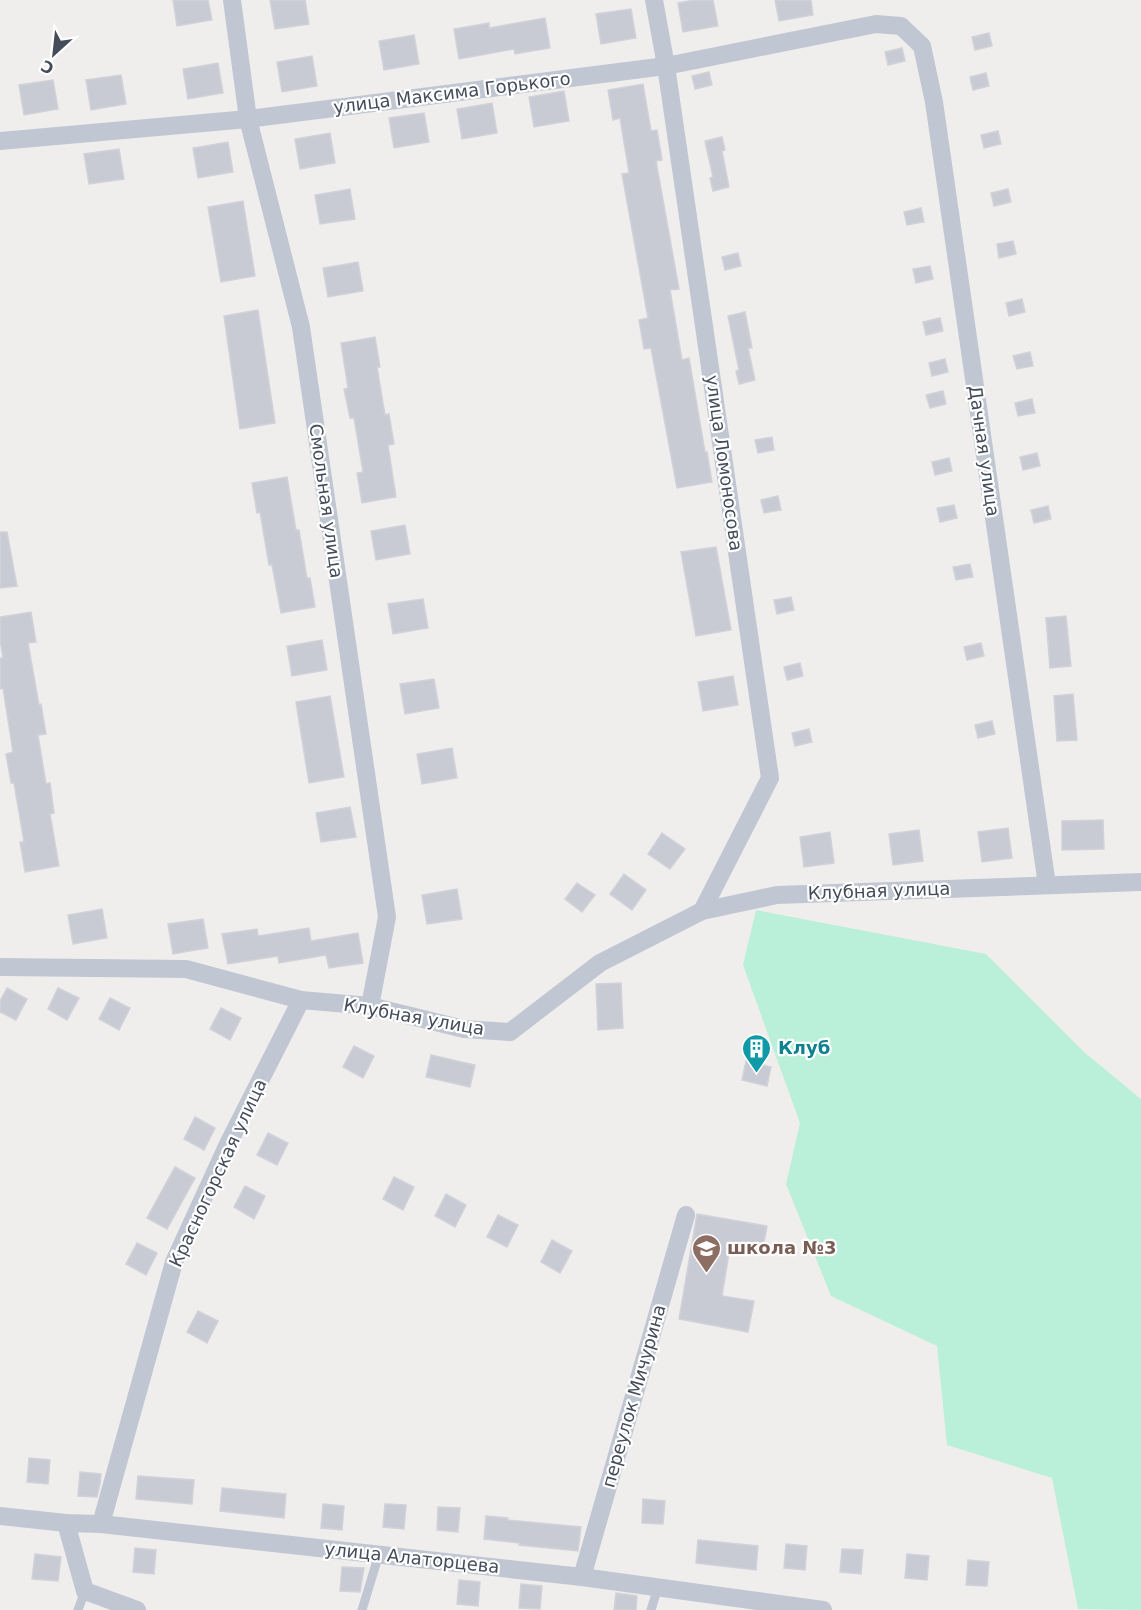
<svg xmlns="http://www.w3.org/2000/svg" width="1141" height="1610" viewBox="0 0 1141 1610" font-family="'DejaVu Sans',sans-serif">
	<rect width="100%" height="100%" fill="#f0eeed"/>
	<polygon fill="#baf0d9" points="756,910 986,954 1084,1052 1141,1099 1141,1610 1078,1609 1052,1478 947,1445 937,1346 831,1296 786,1184 800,1123 743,965"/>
	<g fill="#c9cbd4" stroke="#d1d2d9" stroke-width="1.5">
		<polygon points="173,0 208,0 212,20 177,26"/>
		<polygon points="270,0 305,0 309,24 275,29"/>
		<polygon points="694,0 713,0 718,26 683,32 678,3"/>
		<polygon points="775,0 811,0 813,15 779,21"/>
		<polygon points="631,9 636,38 601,44 596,14"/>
		<polygon points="545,18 550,48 515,54 514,49 459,59 454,29 489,23 489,28"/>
		<polygon points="989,33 992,46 975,50 972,37"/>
		<polygon points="414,35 419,64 384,70 379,41"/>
		<polygon points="902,48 905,61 888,65 885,52"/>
		<polygon points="312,56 317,86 282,92 277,62"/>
		<polygon points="218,63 223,93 188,99 183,69"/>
		<polygon points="709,72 712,85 695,89 692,76"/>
		<polygon points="986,73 989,86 973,90 970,77"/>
		<polygon points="121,75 126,104 91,110 86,80"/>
		<polygon points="53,80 58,109 24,115 19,85"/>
		<polygon points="643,84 651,131 657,130 662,160 656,161 679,289 670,290 682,360 689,358 705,452 707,452 712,482 677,488 651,348 644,349 639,320 648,318 622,174 629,173 620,118 613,120 608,90"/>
		<polygon points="564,91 569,121 534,127 529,97"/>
		<polygon points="492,103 497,133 462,139 457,109"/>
		<polygon points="424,113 429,142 394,148 389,118"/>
		<polygon points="998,131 1001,144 984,148 981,135"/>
		<polygon points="330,133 335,163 300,169 295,139"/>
		<polygon points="722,137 725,150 722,151 729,187 713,191 710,178 713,177 705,141"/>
		<polygon points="228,142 233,172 198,178 193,148"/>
		<polygon points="119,149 124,179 89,184 84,154"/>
		<polygon points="350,189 355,219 320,224 315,195"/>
		<polygon points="1008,189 1011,202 994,206 991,193"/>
		<polygon points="243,201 255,276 221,282 208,207"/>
		<polygon points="921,208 924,222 907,225 904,212"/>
		<polygon points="1013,241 1016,254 999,258 997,244"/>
		<polygon points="738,253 741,266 725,270 722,257"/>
		<polygon points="358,262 363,291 328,297 323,268"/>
		<polygon points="930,266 933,279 916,283 913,269"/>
		<polygon points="1022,299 1025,312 1009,316 1006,303"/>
		<polygon points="258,310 275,423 240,429 224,316"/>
		<polygon points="745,312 752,348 748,348 755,380 739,384 736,371 739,370 728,316"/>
		<polygon points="940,318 943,331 926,335 923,322"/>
		<polygon points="375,337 380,367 377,367 385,415 389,414 394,444 388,445 396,497 362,503 357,473 363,472 354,418 350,418 344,389 348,388 341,343"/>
		<polygon points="1030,352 1033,366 1017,369 1013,356"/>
		<polygon points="945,359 948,372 932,376 929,363"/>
		<polygon points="943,391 946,404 930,408 926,395"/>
		<polygon points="1032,399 1035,413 1018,416 1015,403"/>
		<polygon points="772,437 774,450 758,453 755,440"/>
		<polygon points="1037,453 1040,466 1023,470 1020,457"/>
		<polygon points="949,458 952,471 935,475 932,462"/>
		<polygon points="287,477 296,530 299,530 307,578 310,578 315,607 281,613 272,565 269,565 260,512 257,513 252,483"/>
		<polygon points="778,496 781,510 764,513 761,500"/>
		<polygon points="954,505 957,518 940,522 937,508"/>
		<polygon points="1048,506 1051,519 1034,523 1031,510"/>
		<polygon points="405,525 410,554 376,560 371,531"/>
		<polygon points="0,532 7,532 17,586 0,588"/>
		<polygon points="716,547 731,630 696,636 681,552"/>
		<polygon points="970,564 973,577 956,580 953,567"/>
		<polygon points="791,597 794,610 777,614 774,600"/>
		<polygon points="423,599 428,628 393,634 388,604"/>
		<polygon points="31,612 36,642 28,643 39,705 41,704 46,734 38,735 46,784 50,783 54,813 50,814 59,866 25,872 20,842 24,842 14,783 11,783 6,754 13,752 3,688 0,689 0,658 3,658 0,640 0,617"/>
		<polygon points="1066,616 1071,666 1050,668 1046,618"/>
		<polygon points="322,640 327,670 292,676 287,646"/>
		<polygon points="981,643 984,656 967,660 964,647"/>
		<polygon points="800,663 803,676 787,680 784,667"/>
		<polygon points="733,676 738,705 703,711 698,682"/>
		<polygon points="434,679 439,708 405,714 400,684"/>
		<polygon points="1073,694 1077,740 1057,741 1054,696"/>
		<polygon points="330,696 344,777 309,783 296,702"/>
		<polygon points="992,721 995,734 978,738 975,725"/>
		<polygon points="809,729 812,742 795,746 792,733"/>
		<polygon points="452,748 457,778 422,784 417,754"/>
		<polygon points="350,807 356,837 321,842 316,813"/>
		<polygon points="1103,820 1104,849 1062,850 1062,821"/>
		<polygon points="1008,828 1012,858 982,862 978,832"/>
		<polygon points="919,830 923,861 893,865 889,834"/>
		<polygon points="830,832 834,863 804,867 800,837"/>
		<polygon points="662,833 685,849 670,869 648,854"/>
		<polygon points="624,874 646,890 632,910 610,894"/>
		<polygon points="577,883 595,895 582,912 565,899"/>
		<polygon points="457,889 462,919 427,924 422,895"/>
		<polygon points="102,909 107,938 73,944 68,915"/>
		<polygon points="203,919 208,948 173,954 168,924"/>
		<polygon points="309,928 311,941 358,933 363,963 329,968 326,955 279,963 278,956 228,964 222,934 257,929 258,936"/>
		<polygon points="621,983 623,1028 598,1030 596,984"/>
		<polygon points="7,988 27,999 16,1020 0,1012 0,1001"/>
		<polygon points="58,988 79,998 67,1020 48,1009"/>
		<polygon points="110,998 130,1008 119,1030 99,1019"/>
		<polygon points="221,1008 241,1018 230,1040 210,1029"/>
		<polygon points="354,1046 374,1056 363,1078 343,1067"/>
		<polygon points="431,1055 475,1065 470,1087 426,1077"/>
		<polygon points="746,1061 771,1067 767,1086 742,1080"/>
		<polygon points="195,1117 215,1128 204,1150 184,1139"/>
		<polygon points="268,1133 288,1143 277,1165 257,1155"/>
		<polygon points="175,1167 195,1178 167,1229 147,1218"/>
		<polygon points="394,1177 414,1187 403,1210 383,1199"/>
		<polygon points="245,1186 265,1196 254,1219 234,1207"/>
		<polygon points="446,1194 466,1205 455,1227 435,1216"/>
		<polygon points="697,1214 767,1226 762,1253 730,1247 722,1296 754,1301 748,1332 679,1319"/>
		<polygon points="498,1215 518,1225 507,1247 487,1237"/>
		<polygon points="552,1240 572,1251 560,1273 541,1262"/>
		<polygon points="137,1243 157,1253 146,1275 126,1264"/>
		<polygon points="198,1311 218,1321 207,1343 187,1332"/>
		<polygon points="29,1458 50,1460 48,1484 27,1482"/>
		<polygon points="80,1472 101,1474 100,1484 97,1497 78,1496"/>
		<polygon points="138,1476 194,1480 192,1504 136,1499"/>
		<polygon points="222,1488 286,1494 284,1518 220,1511"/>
		<polygon points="643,1499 665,1501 663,1524 642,1523"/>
		<polygon points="323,1504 344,1506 342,1530 321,1528"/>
		<polygon points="385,1504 406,1505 404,1529 383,1527"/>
		<polygon points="438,1507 460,1508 458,1532 437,1530"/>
		<polygon points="486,1516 508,1518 507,1520 581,1527 578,1551 519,1545 520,1543 484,1539"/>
		<polygon points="698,1540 758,1546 756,1570 696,1563"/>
		<polygon points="786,1544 807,1546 805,1570 784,1568"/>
		<polygon points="135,1548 156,1550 154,1574 133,1572"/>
		<polygon points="842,1549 863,1550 861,1574 840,1572"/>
		<polygon points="35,1554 61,1557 58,1581 32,1579"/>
		<polygon points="907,1554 929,1556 927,1580 905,1578"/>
		<polygon points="968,1560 989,1562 987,1586 966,1585"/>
		<polygon points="342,1567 364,1568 360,1592 340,1591"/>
		<polygon points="459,1580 480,1582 478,1606 457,1604"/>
		<polygon points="521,1584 542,1586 540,1609 519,1608"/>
		<polygon points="616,1593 637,1596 636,1610 614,1610"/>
	</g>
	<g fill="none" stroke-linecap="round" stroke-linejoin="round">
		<g stroke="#c0c7d3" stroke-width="9">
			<polyline points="78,1610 85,1591"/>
			<polyline points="362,1610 379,1554"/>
			<polyline points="651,1610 658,1587"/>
		</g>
		<g stroke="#c0c7d3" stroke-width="18">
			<polyline points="232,0 248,119 301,327 387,917 370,1006"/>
			<polyline points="654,0 666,66 770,778 702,911"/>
			<polyline points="0,141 248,119 666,66 876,24 901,26 922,46 934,102 1047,885"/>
			<polyline points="0,967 186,969 301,1000 370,1006 464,1029 510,1032 600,963 702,911 777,895 1141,882"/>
			<polyline points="0,1516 66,1523 101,1524 582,1577 823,1610"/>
			<polyline points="66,1523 85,1591 137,1610"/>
			<polyline points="101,1524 174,1262 228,1144 301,1000"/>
			<polyline points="582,1577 686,1215"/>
		</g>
	</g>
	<defs>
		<symbol id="building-pin" viewBox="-11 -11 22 30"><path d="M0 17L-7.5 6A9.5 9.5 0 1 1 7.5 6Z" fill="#0f9aa8" stroke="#fff"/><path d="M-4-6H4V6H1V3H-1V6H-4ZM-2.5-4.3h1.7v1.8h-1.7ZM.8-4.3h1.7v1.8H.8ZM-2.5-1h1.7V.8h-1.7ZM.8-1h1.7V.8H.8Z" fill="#fff"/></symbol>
		<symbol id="school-pin" viewBox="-11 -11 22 30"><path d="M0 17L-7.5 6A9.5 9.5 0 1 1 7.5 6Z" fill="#8d6e63" stroke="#fff"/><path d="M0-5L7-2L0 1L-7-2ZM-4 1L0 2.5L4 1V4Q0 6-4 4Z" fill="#fff"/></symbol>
	</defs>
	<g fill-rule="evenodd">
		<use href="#building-pin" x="740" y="1032" width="33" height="45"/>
		<use href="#school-pin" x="690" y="1232" width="33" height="45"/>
	</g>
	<g text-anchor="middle" stroke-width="4.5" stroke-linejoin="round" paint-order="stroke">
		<g font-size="18" fill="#454d5b" stroke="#fff">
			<text transform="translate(452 93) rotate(-7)" y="6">улица Максима Горького</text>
			<text transform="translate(984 451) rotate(82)" y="6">Дачная улица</text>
			<text transform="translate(724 463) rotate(82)" y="6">улица Ломоносова</text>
			<text transform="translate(326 501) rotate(82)" y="6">Смольная улица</text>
			<text transform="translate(879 891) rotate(-2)" y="6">Клубная улица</text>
			<text transform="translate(414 1017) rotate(10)" y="6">Клубная улица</text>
			<text transform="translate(218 1173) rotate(-65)" y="6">Красногорская улица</text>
			<text transform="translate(634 1396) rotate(-74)" y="6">переулок Мичурина</text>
			<text transform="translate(412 1558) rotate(6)" y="6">улица Алаторцева</text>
		</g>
		<g font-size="18" font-weight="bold" fill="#0d838f" stroke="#fff" text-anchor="start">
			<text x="778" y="1054">Клуб</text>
		</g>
		<g font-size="18" font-weight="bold" fill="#785e54" stroke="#fff" text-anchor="start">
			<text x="727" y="1254">школа №3</text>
		</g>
	</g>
	<g transform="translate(54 54) rotate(207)" stroke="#ffffff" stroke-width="4.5" paint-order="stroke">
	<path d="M0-4.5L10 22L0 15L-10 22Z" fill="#454d5b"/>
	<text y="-9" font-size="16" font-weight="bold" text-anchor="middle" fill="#454d5b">С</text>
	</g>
</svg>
